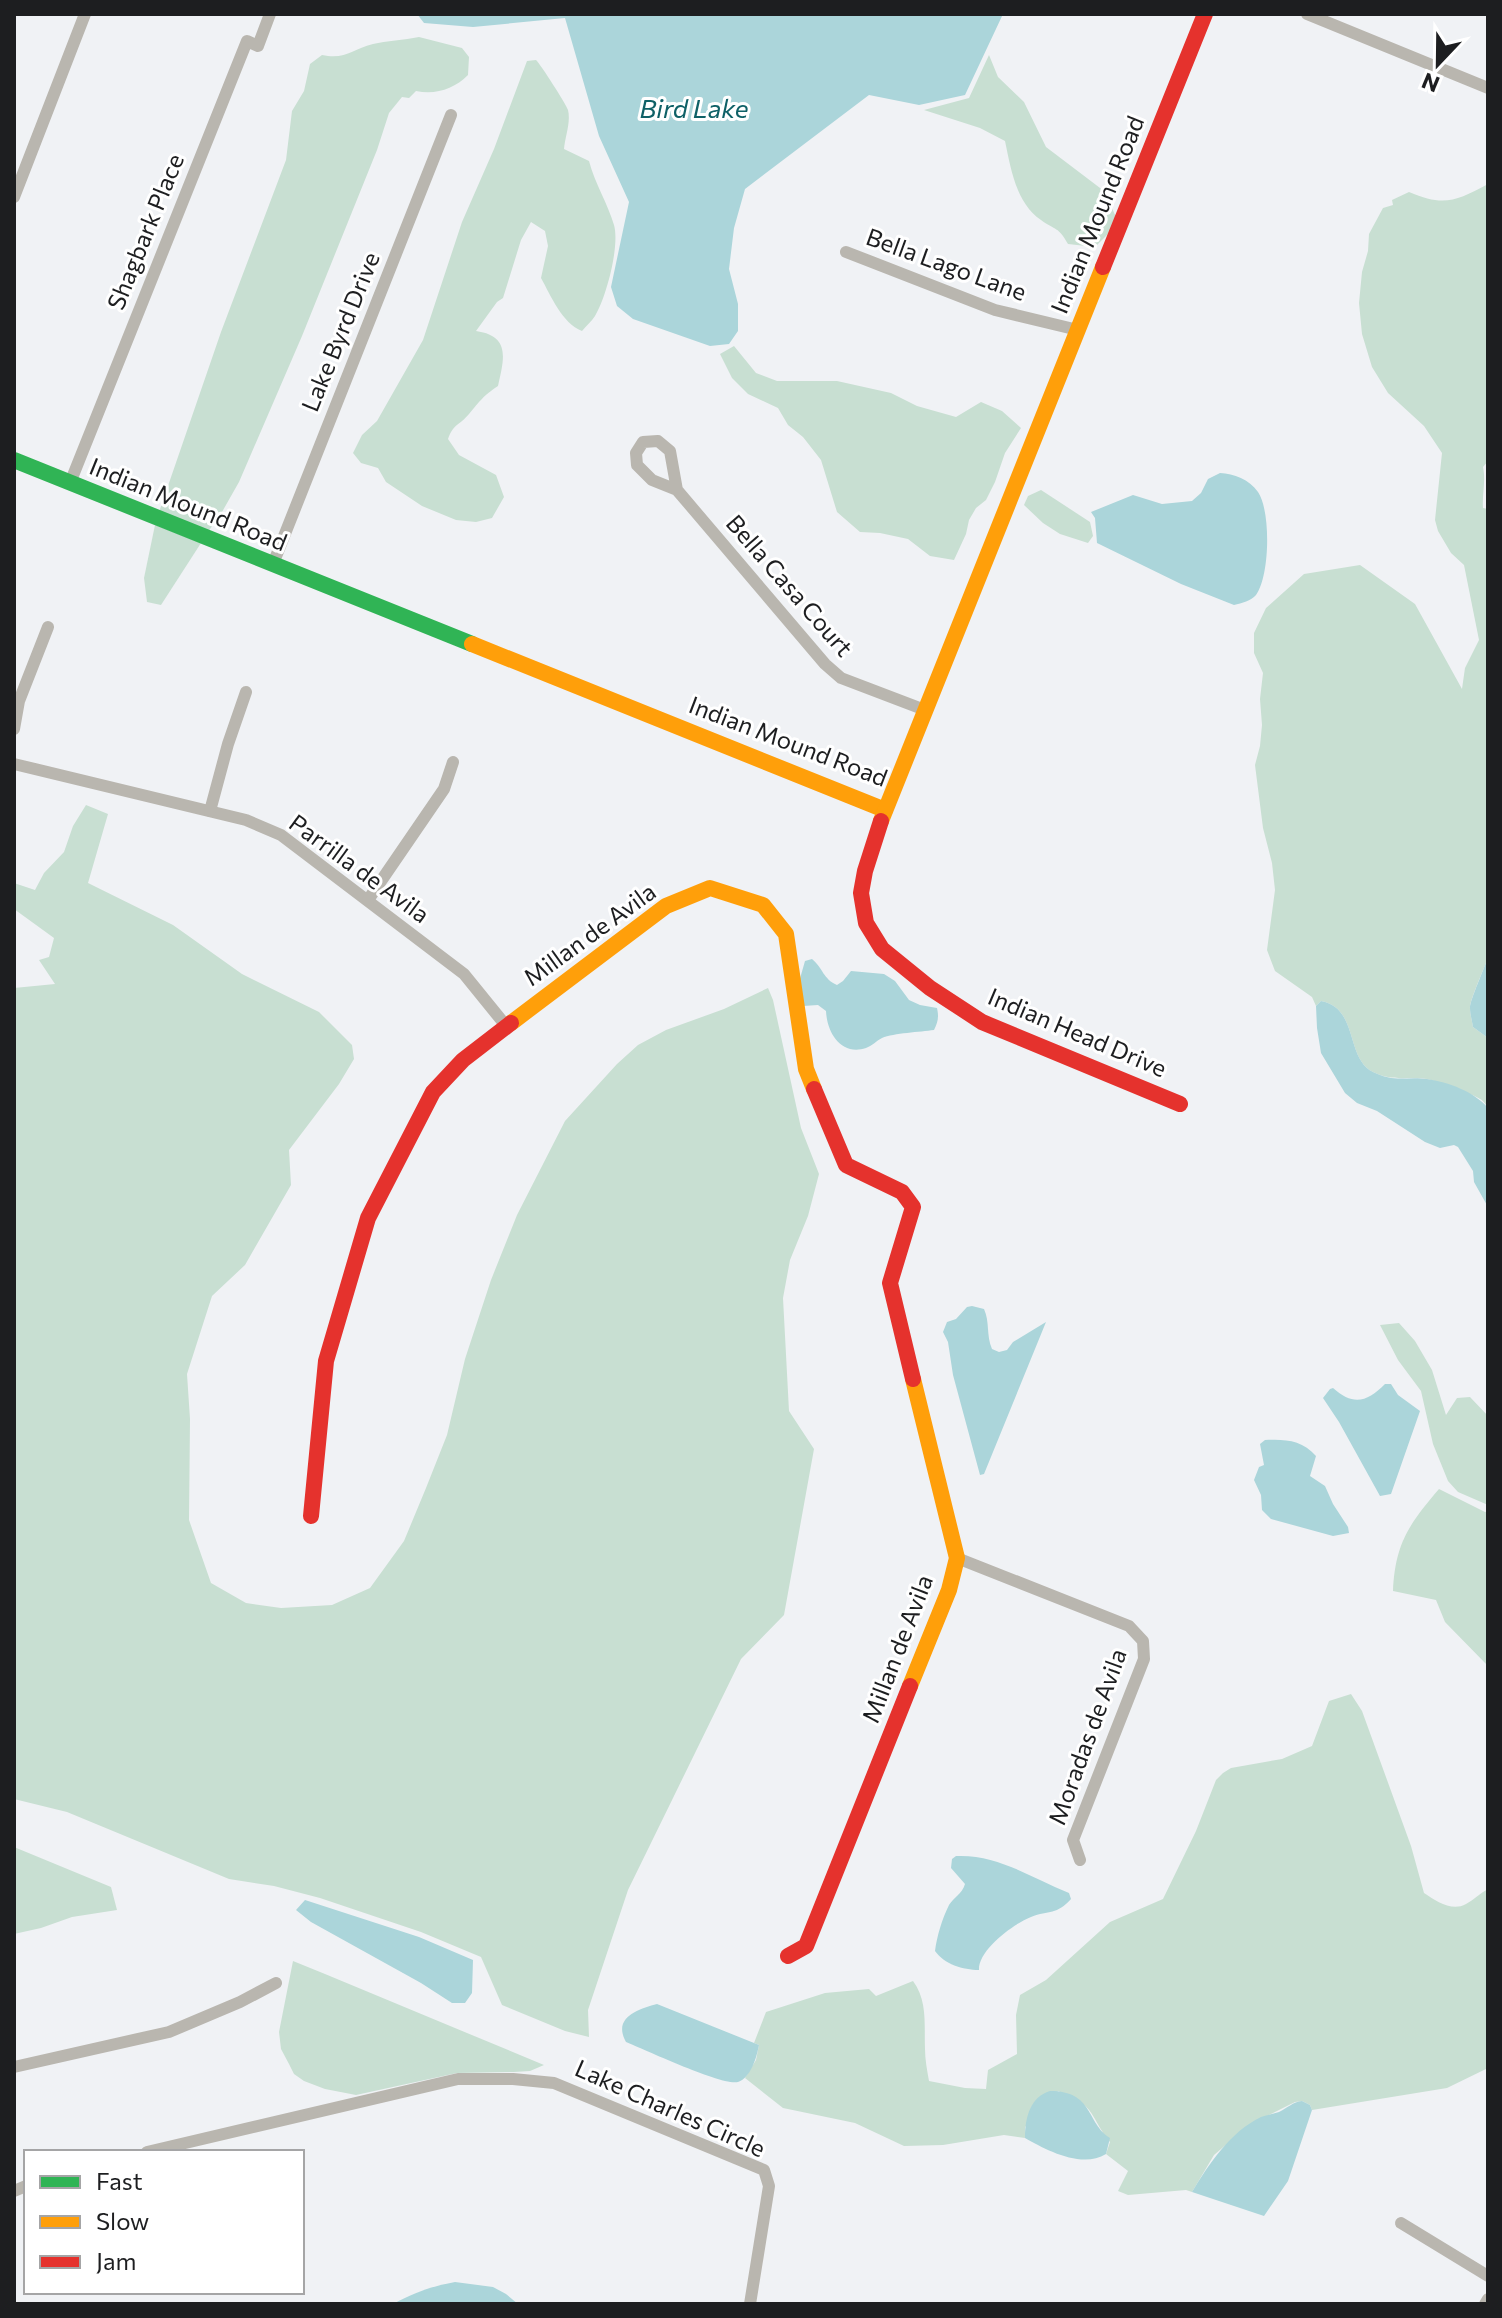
<svg xmlns="http://www.w3.org/2000/svg" width="1502" height="2318" viewBox="0 0 1502 2318" font-family="Commissioner,sans-serif">
	<rect width="100%" height="100%" fill="#f0f2f5"/>
	<g fill="#c8dfd2">
		<path d="M419,37l43,11 7,9 -1,18c-14,14 -32,20 -52,16l-7,7 -7,-1 -13,16 -12,37 -75,186 -63,146 -17,30 -14,20 -49,-20 62,-180 65,-172 6,-49 12,-20 6,-27 12,-9c24,5 30,-6 51,-11 13,-3 31,-4 46,-7z"/>
		<path d="M989,55l9,22 26,25 22,45 58,44 12,26 -5,14 -16,16 -27,-3c-10,-18 -12,-13 -27,-24 -25,-17 -30,-51 -36,-79l-25,-13 -56,-18 45,-12z"/>
		<path d="M536,60c5,5 30,44 32,50 3,12 -3,27 -4,39l25,12c6,23 19,43 25,64 6,21 -8,73 -19,91 -3,5 -9,10 -13,15 -20,-8 -31,-35 -41,-53l7,-32 -3,-15 -14,-9 -10,18 -18,58 -6,4 -21,29c35,5 28,28 22,55 -15,10 -18,15 -29,28 -10,12 -15,9 -21,25l11,16 37,20 8,22 -12,21 -16,4 -20,-2 -34,-14 -36,-24 -8,-14 -17,-5 -8,-10 9,-18 15,-14 46,-81 39,-118 32,-73 33,-88z"/>
		<path d="M1488,184v277l-5,6c3,14 -1,27 0,41l5,1v449c-3,8 -19,44 -18,50 0,6 2,13 3,19l15,11v70c-2,-3 -5,-8 -8,-9 -9,-6 -43,-18 -53,-20 -21,-3 -34,3 -54,-7 -28,-14 -14,-64 -52,-71l-5,5 -4,-9 -37,-26 -8,-21 8,-60 -3,-27 -9,-35 -8,-63 5,-19 2,-21 -2,-26 3,-26 -9,-20v-20l12,-25 38,-34 56,-9 55,39 47,85 3,-21 14,-28 -15,-75 -13,-12 -13,-22 -3,-11 7,-67 -18,-27 -36,-33 -16,-26 -10,-33 -3,-31 3,-31 6,-21 1,-17 14,-26 10,-3 -1,-5 17,-8c35,15 47,9 79,-8z"/>
		<polygon points="734,346 756,373 777,381 837,381 891,393 917,406 956,417 981,402 1002,411 1021,428 1005,453 995,482 986,500 976,508 969,520 966,534 954,560 930,556 908,539 880,533 860,532 837,512 821,460 803,437 788,425 778,408 748,394 732,378 720,354"/>
		<polygon points="1041,490 1090,522 1093,536 1088,543 1060,534 1043,523 1024,505 1028,496"/>
		<polygon points="155,525 201,543 161,605 147,602 144,578"/>
		<polygon points="86,805 108,814 88,883 173,925 242,974 319,1012 352,1045 354,1059 339,1084 289,1150 291,1185 245,1265 212,1296 187,1374 190,1419 189,1520 211,1583 246,1603 281,1608 332,1605 370,1588 404,1541 426,1488 447,1435 465,1359 491,1280 517,1215 565,1121 617,1064 638,1045 666,1030 724,1009 768,988 773,1000 801,1128 819,1174 808,1216 790,1260 783,1298 789,1411 814,1449 784,1615 741,1659 628,1890 588,2010 589,2037 565,2031 502,2005 481,1957 421,1932 320,1898 274,1886 229,1879 67,1812 14,1799 14,988 55,984 39,960 49,957 54,938 14,909 14,883 35,890 44,873 64,852 73,826"/>
		<polygon points="1399,1323 1415,1341 1432,1370 1446,1415 1457,1398 1470,1397 1488,1416 1488,1505 1458,1492 1448,1481 1433,1444 1421,1391 1398,1360 1380,1325"/>
		<path d="M1439,1489l46,23 3,-1v155l-43,-44 -9,-22 -43,-9c2,-47 16,-67 46,-102z"/>
		<path d="M1351,1694l11,17 49,135 13,47c12,8 28,19 42,11 8,-4 14,-11 22,-15v179l-41,20 -135,22 -2,-5 -8,-4 -7,1 -46,23 -35,30 -22,37 -6,-2 -58,5 -10,-4 10,-20 -22,-17 4,-12c-22,-28 -13,-36 -52,-51l-33,36v11l-21,-3 -61,10 -39,1 -49,-23 -72,-15 -38,-30 11,-18 3,-15 -5,-2 12,-31 59,-19 44,-4 7,7 37,-15c15,20 11,45 12,68 0,10 2,21 4,32l36,7 21,1 2,-19 29,-16 -1,-39 4,-20 26,-15 64,-58 53,-23 33,-68 20,-51 7,-7 8,-5 51,-9 30,-13 17,-45z"/>
		<polygon points="14,1847 111,1887 117,1910 72,1917 41,1928 14,1934"/>
		<polygon points="293,1961 325,1974 544,2065 530,2071 514,2072 457,2073 356,2095 325,2089 304,2081 294,2074 289,2064 281,2049 279,2032"/>
	</g>
	<g fill="#abd5da">
		<polygon points="417,14 1003,14 965,95 919,105 869,95 745,189 734,228 729,269 738,304 738,331 729,344 710,346 633,319 617,306 611,287 629,202 599,136 565,18 473,27 424,23"/>
		<path d="M1220,473c14,1 29,6 38,19 13,19 12,84 -2,103 -5,6 -14,8 -22,10l-53,-21 -84,-41 -2,-25 -4,-6 42,-17 29,9 30,-3 9,-8 7,-14z"/>
		<path d="M1488,958v80l-15,-11c-1,-6 -3,-13 -3,-19 -1,-5 15,-42 18,-50z"/>
		<path d="M812,959c11,9 11,20 25,26l6,-4 8,-10 33,3 11,7 14,19 11,5 17,3c2,9 1,14 -3,22 -14,2 -40,3 -52,8 -6,3 -10,8 -16,10 -25,8 -39,-15 -40,-37l-8,-6 -15,1 -4,-24 6,-21z"/>
		<path d="M1321,1001c38,7 24,57 52,71 22,11 33,4 54,7 21,3 48,13 61,29v99l-14,-25 -1,-11 -15,-24 -4,-2 -14,3 -15,-6 -48,-31 -20,-8 -12,-10 -24,-40 -4,-25 -1,-22z"/>
		<path d="M972,1306l12,3c6,13 2,26 8,40l7,3 8,-2 6,-8 33,-20 -62,152 -4,1 -27,-100 -5,-33 -5,-10 4,-10 9,-3 11,-12z"/>
		<path d="M1385,1384h6l7,11 22,16 -29,83 -11,2 -41,-74 -16,-24 7,-9 3,-1c21,19 35,13 52,-4z"/>
		<path d="M1265,1440c20,-1 37,0 51,16l-6,20 15,10 8,18 15,23 1,6 -16,3 -62,-17 -9,-9 -1,-15 -7,-15 5,-13 5,-2 -4,-21z"/>
		<path d="M956,1856c42,-2 75,22 113,37l2,6c-14,16 -22,11 -40,18 -18,7 -53,33 -52,53 -16,0 -35,-6 -44,-19 2,-15 7,-32 14,-46 5,-8 13,-11 16,-21l-14,-16 1,-9z"/>
		<polygon points="305,1900 419,1937 473,1960 472,1993 465,2003 452,2003 421,1983 311,1922 296,1910"/>
		<path d="M657,2004l102,41c-2,11 -8,33 -21,37 -16,4 -92,-32 -112,-40 -14,-25 13,-33 31,-38z"/>
		<path d="M1050,2091c44,0 36,32 60,47l-4,16c-24,15 -60,-4 -81,-16 0,-20 5,-41 25,-47z"/>
		<path d="M1302,2101l8,4 2,5 -24,71 -24,35 -72,-24c17,-28 38,-60 69,-75 5,-2 12,-3 18,-5 8,-4 14,-10 23,-11z"/>
		<path d="M455,2282l38,5 13,7 12,10h-125c23,-12 36,-17 62,-22z"/>
	</g>
	<g fill="none" stroke-linecap="round" stroke-linejoin="round">
		<g stroke="#b9b6af" stroke-width="12">
			<polyline points="1307,14 1488,88"/>
			<polyline points="14,197 85,14"/>
			<polyline points="846,252 995,310 1078,330"/>
			<polyline points="70,483 247,41 258,46 270,14"/>
			<polyline points="677,490 652,480 637,465 636,453 643,442 658,441 670,451 677,490 825,664 841,678 925,710"/>
			<polyline points="273,564 451,115"/>
			<polyline points="14,729 19,701 48,627"/>
			<polyline points="14,764 246,820 281,835 464,974 507,1027"/>
			<polyline points="210,811 228,744 246,692"/>
			<polyline points="368,900 444,789 453,762"/>
			<polyline points="957,1558 1129,1626 1143,1641 1144,1659 1073,1840 1080,1860"/>
			<polyline points="14,2067 169,2032 240,2002 276,1983"/>
			<polyline points="147,2152 458,2079 513,2079 554,2083 764,2170 769,2186 750,2304"/>
			<polyline points="14,2191 26,2186"/>
			<polyline points="1401,2223 1488,2276"/>
			<polyline points="1485,2304 1488,2299"/>
		</g>
		<polyline stroke="#30b455" stroke-width="16" points="14,460 472,644"/>
		<g stroke="#ff9f0a" stroke-width="16">
			<polyline points="472,644 885,810"/>
			<polyline points="881,821 1103,267"/>
			<polyline points="511,1023 666,906 710,888 763,905 786,934 806,1069 814,1089"/>
			<polyline points="910,1686 949,1590 957,1558 913,1379"/>
		</g>
		<g stroke="#e5322d" stroke-width="16">
			<polyline points="1103,267 1205,14"/>
			<polyline points="881,821 865,871 861,893 866,923 882,949 930,988 982,1022 1180,1104"/>
			<polyline points="814,1089 846,1165 902,1192 913,1207 890,1283 913,1379"/>
			<polyline points="311,1516 326,1361 368,1218 433,1092 463,1060 511,1023"/>
			<polyline points="788,1956 806,1946 910,1686"/>
		</g>
	</g>
	<g text-anchor="middle" stroke-width="6" stroke-linejoin="round" paint-order="stroke">
		<g font-size="24" fill="#1d1e20" stroke="#fff">
			<text transform="translate(1098 215) rotate(-68)" y="8">Indian Mound Road</text>
			<text transform="translate(146 232) rotate(-68)" y="8">Shagbark Place</text>
			<text transform="translate(946 265) rotate(20)" y="8">Bella Lago Lane</text>
			<text transform="translate(341 332) rotate(-68)" y="8">Lake Byrd Drive</text>
			<text transform="translate(188 505) rotate(22)" y="8">Indian Mound Road</text>
			<text transform="translate(789 586) rotate(49)" y="8">Bella Casa Court</text>
			<text transform="translate(788 742) rotate(21)" y="8">Indian Mound Road</text>
			<text transform="translate(359 869) rotate(36)" y="8">Parrilla de Avila</text>
			<text transform="translate(590 935) rotate(-36)" y="8">Millan de Avila</text>
			<text transform="translate(1077 1033) rotate(23)" y="8">Indian Head Drive</text>
			<text transform="translate(898 1649) rotate(-69)" y="8">Millan de Avila</text>
			<text transform="translate(1088 1737) rotate(-70)" y="8">Moradas de Avila</text>
			<text transform="translate(670 2109) rotate(24)" y="8">Lake Charles Circle</text>
		</g>
		<g font-size="26" font-style="italic" fill="#0f6167" stroke="#fff">
			<text x="694" y="118">Bird Lake</text>
		</g>
	</g>
	<rect width="1502" height="2318" fill="none" stroke="#1d1e20" stroke-width="32"/>
	<rect x="24" y="2150" width="280" height="144" fill="#ffffff" stroke="#a5a5a6" stroke-width="2"/>
	<rect x="40" y="2176" width="40" height="12" fill="#30b455" stroke="#a5a5a6" stroke-width="2"/>
	<text x="96" y="2190" font-size="24" fill="#1d1e20">Fast</text>
	<rect x="40" y="2216" width="40" height="12" fill="#ff9f0a" stroke="#a5a5a6" stroke-width="2"/>
	<text x="96" y="2230" font-size="24" fill="#1d1e20">Slow</text>
	<rect x="40" y="2256" width="40" height="12" fill="#e5322d" stroke="#a5a5a6" stroke-width="2"/>
	<text x="96" y="2270" font-size="24" fill="#1d1e20">Jam</text>
	<g transform="translate(1438 64) rotate(202)" stroke="#ffffff" stroke-width="6" paint-order="stroke">
	<path d="M0-6L14 30L0 20L-14 30Z" fill="#1d1e20"/>
	<text y="-12" font-size="22" font-weight="bold" text-anchor="middle" fill="#1d1e20">N</text>
	</g>
</svg>
